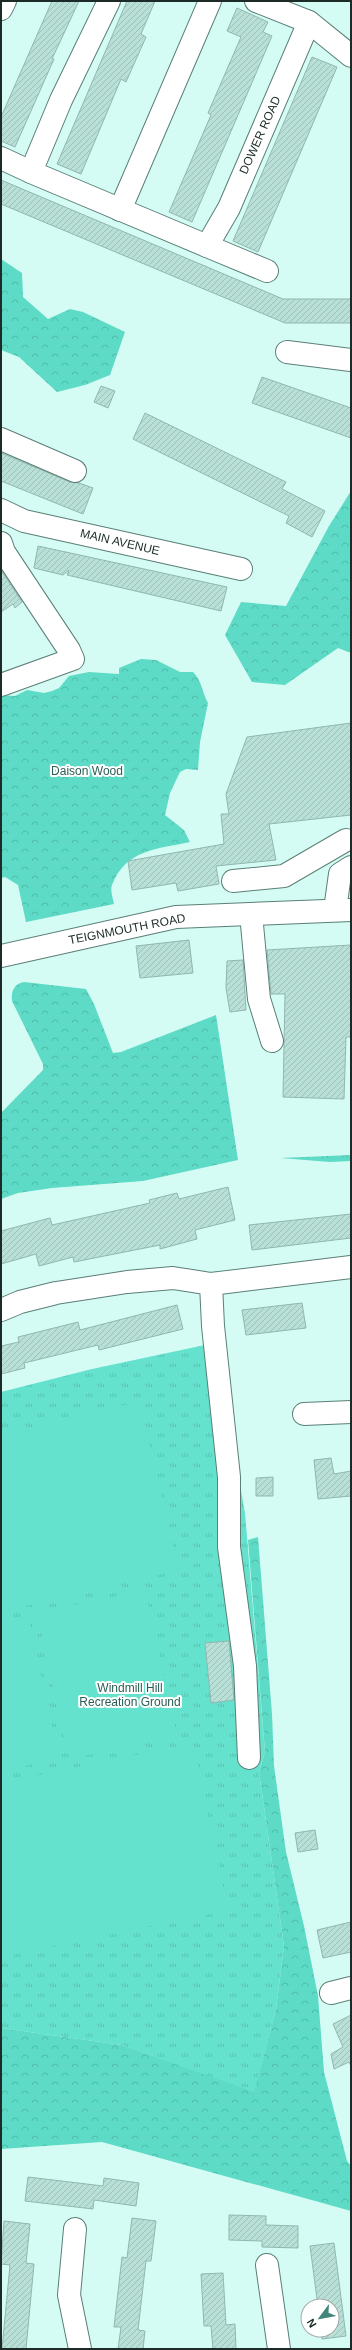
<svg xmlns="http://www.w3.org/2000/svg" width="352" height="2350" viewBox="0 0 352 2350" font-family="Arial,sans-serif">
	<defs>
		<pattern id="grass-tufts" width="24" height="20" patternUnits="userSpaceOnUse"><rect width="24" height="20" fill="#65e2cd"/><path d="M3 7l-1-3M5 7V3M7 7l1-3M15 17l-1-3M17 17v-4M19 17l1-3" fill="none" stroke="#57c2b0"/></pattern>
		<pattern id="forest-crowns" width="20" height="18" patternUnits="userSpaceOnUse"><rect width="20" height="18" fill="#5ddbc6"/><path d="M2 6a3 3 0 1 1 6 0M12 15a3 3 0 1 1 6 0" fill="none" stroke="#50bcaa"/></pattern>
		<pattern id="building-hatch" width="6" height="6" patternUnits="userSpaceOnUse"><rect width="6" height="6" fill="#b8e0d7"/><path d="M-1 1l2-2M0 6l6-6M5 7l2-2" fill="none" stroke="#9ec0b9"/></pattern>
	</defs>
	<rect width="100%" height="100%" fill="#d4fcf4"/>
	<polygon fill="url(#grass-tufts)" points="205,1345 230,1428 245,1513 265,1752 259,1772 284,1946 276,2009 254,2093 122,2045 1,2028 1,1392 92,1369"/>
	<g fill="url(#forest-crowns)">
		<polygon points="1,259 22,273 23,297 48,319 70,309 83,312 125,332 110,375 85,385 57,392 19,357 1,350"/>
		<polygon points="351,491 351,653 338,648 285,685 252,682 225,635 241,602 286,606 329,526"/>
		<path d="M141,659l15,1 24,12h13c9,9 9,20 15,31l-8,39 -2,28 -12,-1 -6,3 -10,21 -5,22 19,15 6,12c-32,7 -64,7 -78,43 -2,5 1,14 2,19l-88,18 -8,-37 -13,-8 -4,1v-183l14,1 12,-6 17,3 8,-2 7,-3 10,-12 20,-4 30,2v-6z"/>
		<path d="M24,982l62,7 8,15 19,49 8,-1 95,-37 22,145 -95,21 -91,7 -34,5 -17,6v-86l42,-43v-6l-31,-63c-1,-10 2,-17 12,-19z"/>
		<polygon points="351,1155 351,1161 330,1162 280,1158"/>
		<polygon points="258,1537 272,1714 274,1766 286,1852 304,1926 318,1996 324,2072 347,2161 351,2166 351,2211 102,2142 1,2149 1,2028 122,2045 254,2092 276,2009 284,1946 259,1772 265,1752 248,1540"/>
	</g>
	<g fill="#65e2cd">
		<polygon points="139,1402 179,1570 1,1612 1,1434"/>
		<polygon points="145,1590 177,1736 69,1759 37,1613"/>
		<polygon points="28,1617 59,1758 1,1771 1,1622"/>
		<polygon points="193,1743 228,1910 1,1957 1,1783"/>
	</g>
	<g fill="url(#building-hatch)" stroke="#91b7af">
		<polygon points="52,1 79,1 52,59 54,59 15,147 1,141 1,117"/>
		<polygon points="127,1 155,1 141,34 146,37 126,82 121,79 81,174 57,164"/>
		<polygon points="237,8 268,22 263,32 272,36 192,222 169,212 211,115 208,113 241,37 227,31"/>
		<polygon points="312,57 337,67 258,252 233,241"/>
		<polygon points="1,180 283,299 351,299 351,323 285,323 1,204"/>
		<polygon points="262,377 351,408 351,438 252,403"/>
		<polygon points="101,386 115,391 108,408 94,402"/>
		<polygon points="145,413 286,482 282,489 325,511 312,537 286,523 289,516 133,439"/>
		<polygon points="1,453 70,482 79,483 93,488 83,514 1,481"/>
		<polygon points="38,546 227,587 221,611 67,575 69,570 63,575 34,568"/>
		<polygon points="1,570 22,602 15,608 13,604 1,612"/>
		<polygon points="351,723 351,815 269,824 276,860 216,866 219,884 178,891 176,883 132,890 128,861 224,844 221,814 229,814 226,794 247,737"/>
		<polygon points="189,940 193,973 140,978 136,946"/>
		<polygon points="351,945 351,1037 346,1037 344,1099 283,1097 285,994 271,994 267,950"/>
		<polygon points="243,960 246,1010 230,1012 226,988 227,961"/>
		<polygon points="228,1187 235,1220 195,1230 197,1239 160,1249 160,1245 74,1262 73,1257 39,1266 36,1254 1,1264 1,1231 50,1218 52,1225 150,1203 149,1200 177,1193 179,1199"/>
		<polygon points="351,1214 351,1238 252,1250 249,1225"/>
		<polygon points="302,1303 306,1328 246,1335 242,1310"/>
		<polygon points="177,1305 183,1329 99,1350 98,1345 24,1363 25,1368 1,1374 1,1346 19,1342 18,1337 78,1322 80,1330"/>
		<polygon points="331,1458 334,1474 351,1471 351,1496 318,1499 314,1460"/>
		<polygon points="273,1477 273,1496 256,1496 256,1478"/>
		<polygon points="229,1641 234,1700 211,1703 205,1643"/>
		<polygon points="315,1830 318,1849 298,1852 295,1833"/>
		<polygon points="351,1922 351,1952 323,1958 317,1930"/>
		<polygon points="351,2015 351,2066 349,2062 334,2069 331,2054 343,2047 333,2024"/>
		<polygon points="28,2177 103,2186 104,2178 139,2183 136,2206 94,2200 93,2209 25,2201"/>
		<polygon points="229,2215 266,2216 266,2225 298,2226 298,2248 262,2247 262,2241 229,2240"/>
		<polygon points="132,2218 156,2221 151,2261 146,2261 138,2330 145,2331 143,2349 118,2349 121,2327 114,2327 122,2257 127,2258"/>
		<polygon points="4,2221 30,2224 26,2263 34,2264 26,2349 2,2349 10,2265 1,2264"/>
		<polygon points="334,2243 346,2336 322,2339 321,2330 332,2330 332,2306 318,2306 310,2246"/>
		<polygon points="223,2273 226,2325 235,2324 236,2349 213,2349 211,2326 204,2326 201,2274"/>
	</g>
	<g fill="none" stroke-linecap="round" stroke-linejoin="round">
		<defs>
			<g id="minor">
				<polyline points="109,1 61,100 31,172 207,246 229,208 309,22"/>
				<polyline points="256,1 309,22 351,56"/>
				<polyline points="1,9 5,1"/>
				<polyline points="1,158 31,172"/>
				<polyline points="120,210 210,1"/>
				<polyline points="207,246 267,271"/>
				<polyline points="287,352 351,360"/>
				<polyline points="1,439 75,471"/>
				<polyline points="1,510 24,521 241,569"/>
				<polyline points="1,685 73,659 69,650 4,552 1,543"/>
				<polyline points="233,881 284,876 346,840"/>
				<polyline points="335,910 340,874 351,867"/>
				<polyline points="251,914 259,999 272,1041"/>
				<polyline points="1,956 176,917 351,910"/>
				<polyline points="211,1284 213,1326 229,1477 229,1547 245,1666 249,1758"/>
				<polyline points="1,1310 20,1302 56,1293 127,1282 173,1278 211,1284 351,1267"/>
				<polyline points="304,1414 351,1412"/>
				<polyline points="331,1993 351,1988"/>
				<polyline points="75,2229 69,2295 80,2349"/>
				<polyline points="267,2265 279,2349"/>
			</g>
		</defs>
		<use href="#minor" stroke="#5a7f77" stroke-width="24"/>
		<use href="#minor" stroke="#fff" stroke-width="22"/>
	</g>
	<g text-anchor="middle" stroke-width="4" stroke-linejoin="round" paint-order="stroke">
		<g font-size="12" fill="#1c2b28" stroke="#fff">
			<text transform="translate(260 135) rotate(-66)" y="4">DOWER ROAD</text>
			<text transform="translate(120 542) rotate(13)" y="4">MAIN AVENUE</text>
			<text transform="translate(127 929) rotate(-11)" y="4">TEIGNMOUTH ROAD</text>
		</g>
		<g font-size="12" fill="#2b5f56" stroke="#fff">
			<text x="87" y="775">Daison Wood</text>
			<text x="130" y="1692">Windmill Hill<tspan x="130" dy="14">Recreation Ground</tspan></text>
		</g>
	</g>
	<rect width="352" height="2350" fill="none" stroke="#1c2b28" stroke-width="4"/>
	<g transform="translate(320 2318) rotate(238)"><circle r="19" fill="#ffffff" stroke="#a4aaa9"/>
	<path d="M0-3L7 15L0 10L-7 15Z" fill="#42867a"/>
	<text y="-6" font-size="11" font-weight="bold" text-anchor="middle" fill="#1c2b28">N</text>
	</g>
</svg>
